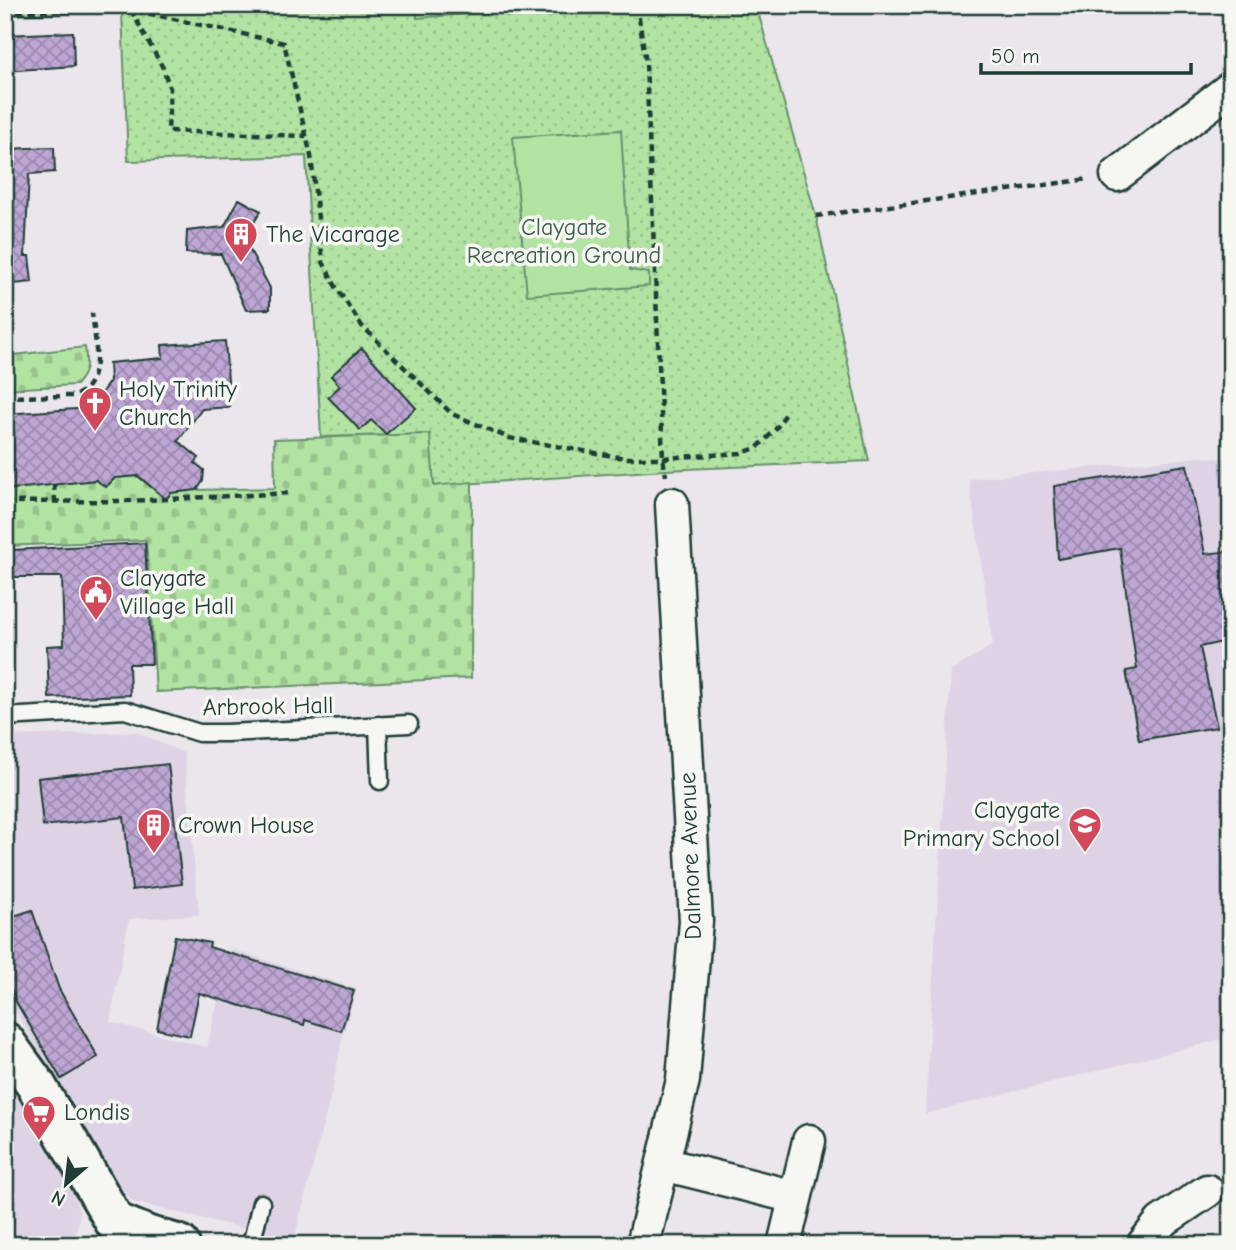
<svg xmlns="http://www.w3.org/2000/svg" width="1236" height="1250" viewBox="0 0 1236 1250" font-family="'Comic Neue',sans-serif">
	<defs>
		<pattern id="grass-dots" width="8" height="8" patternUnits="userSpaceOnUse" patternTransform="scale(1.75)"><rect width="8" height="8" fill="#b2e3a3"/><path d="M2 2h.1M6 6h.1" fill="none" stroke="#99c48d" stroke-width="1.8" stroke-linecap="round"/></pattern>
		<pattern id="cemetery-stones" width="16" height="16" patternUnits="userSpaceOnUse" patternTransform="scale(1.75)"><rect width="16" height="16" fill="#b2e3a3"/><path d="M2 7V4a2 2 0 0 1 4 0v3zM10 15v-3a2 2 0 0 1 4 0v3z" fill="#99c48d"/></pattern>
		<pattern id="building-cross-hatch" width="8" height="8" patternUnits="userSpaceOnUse" patternTransform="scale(1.75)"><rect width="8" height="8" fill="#bea6d4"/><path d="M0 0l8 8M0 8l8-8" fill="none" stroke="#9a88ad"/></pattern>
	</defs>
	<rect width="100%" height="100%" fill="#ebe6ec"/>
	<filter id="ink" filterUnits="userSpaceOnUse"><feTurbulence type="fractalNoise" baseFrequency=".0143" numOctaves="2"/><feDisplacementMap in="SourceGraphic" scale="14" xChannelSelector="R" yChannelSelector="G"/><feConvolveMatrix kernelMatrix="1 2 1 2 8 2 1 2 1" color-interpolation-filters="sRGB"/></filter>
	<g filter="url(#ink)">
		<g fill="#ded3e5">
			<polygon points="1201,457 1231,459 1231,1037 925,1114 951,671 993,645 969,479"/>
			<polygon points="136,732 184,753 199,915 129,919 110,1022 207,1047 230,949 357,989 343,1034 332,1091 294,1240 132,1202 114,1180 14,1009 5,986 5,736"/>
			<polygon points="5,1075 43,1126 68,1174 80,1215 75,1235 28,1245 5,1245"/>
		</g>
		<polygon fill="url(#grass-dots)" stroke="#68906c" stroke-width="2" points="5,5 756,5 816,216 869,461 665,470 434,486 429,434 321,437 306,156 128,161 122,11 5,15"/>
		<g fill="url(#cemetery-stones)" stroke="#68906c" stroke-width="2">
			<path d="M85,347c2,17 3,25 -9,38l-71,4v-33z"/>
			<polygon points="430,434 434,486 472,482 471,678 156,692 146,540 5,546 5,490 96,480 106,487 115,478 138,476 162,496 168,497 178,484 197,490 275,488 274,439"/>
		</g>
		<g fill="#b2e3a3" stroke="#68906c" stroke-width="2">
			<polygon points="416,5 575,5 417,18"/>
			<polygon points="621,130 630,270 649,273 649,286 527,295 513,137"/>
		</g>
		<g fill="url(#building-cross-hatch)" stroke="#1f3d34" stroke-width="2">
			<polygon points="73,32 74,66 5,71 5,35"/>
			<polygon points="54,147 55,172 29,174 25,256 29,256 32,282 5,285 5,149"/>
			<polygon points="239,199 261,211 244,239 270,288 270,309 246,310 221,254 186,253 187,231 224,227"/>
			<polygon points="225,341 230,407 202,409 178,441 199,458 195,463 204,470 203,481 197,490 171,493 166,499 138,476 115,478 106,487 96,480 5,490 5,414 90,408 110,381 109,363 163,358 162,345"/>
			<polygon points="362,348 416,408 386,434 371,420 360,430 328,397 340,386 331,376"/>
			<polygon points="1187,465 1205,554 1231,551 1231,640 1200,647 1217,727 1139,740 1126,671 1137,669 1120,548 1058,559 1054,486"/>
			<polygon points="145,543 152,664 129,664 130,695 49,698 47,646 64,645 62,577 12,577 12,550"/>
			<polygon points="168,764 182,884 132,890 124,817 43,826 38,778"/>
			<polygon points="32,910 59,989 98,1057 61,1079 15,1000 5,971 5,919"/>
			<polygon points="175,936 210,943 209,947 354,991 341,1031 305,1020 304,1025 199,993 190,1036 157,1029"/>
		</g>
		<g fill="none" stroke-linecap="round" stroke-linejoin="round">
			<defs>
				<g id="service">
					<polyline points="5,717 125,710 199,733 227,733 409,724"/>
					<polyline points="378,725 380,781"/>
					<polyline points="251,1245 261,1203"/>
				</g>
				<g id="minor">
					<polyline points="1117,175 1231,88"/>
					<polyline points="663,1164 795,1197"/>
					<polyline points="643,1245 683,1080 696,921 672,504"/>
					<polyline points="784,1245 809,1141"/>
					<polyline points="1143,1245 1161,1222 1207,1191"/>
				</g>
				<g id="tertiary">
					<polyline points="5,1042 36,1085 115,1222"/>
					<polyline points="115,1222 149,1236 180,1245"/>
				</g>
			</defs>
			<use href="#service" stroke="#1f3d34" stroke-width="21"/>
			<use href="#minor" stroke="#1f3d34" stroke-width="37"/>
			<use href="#tertiary" stroke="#1f3d34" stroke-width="44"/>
			<g stroke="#1f3d34" stroke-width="4.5" stroke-dasharray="7 5" stroke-linecap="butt">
				<polyline points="637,5 646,63 663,458 666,476"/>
				<polyline points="131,10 163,68 170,89 168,131 306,136"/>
				<polyline points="5,12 123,8 284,43 311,156 323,262 336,287 362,326 452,414 509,438 625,458 663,458 741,453 757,448 775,430 785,415"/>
				<polyline points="816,216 1089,179"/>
				<polyline points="83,393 94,403"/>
				<path d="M5,397l68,-1c33,-10 22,-56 19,-83"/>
				<polyline points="6,397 7,414"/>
				<polyline points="54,484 55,502"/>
				<polyline points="5,502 127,501 291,493"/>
			</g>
			<use href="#service" stroke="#f6f6f2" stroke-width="16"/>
			<use href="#minor" stroke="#f6f6f2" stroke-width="32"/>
			<use href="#tertiary" stroke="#f6f6f2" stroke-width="38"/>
		</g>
	</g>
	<defs>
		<symbol id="building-pin" viewBox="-11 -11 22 30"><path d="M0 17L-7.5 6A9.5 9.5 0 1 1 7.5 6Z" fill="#d1495b" stroke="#f6f6f2"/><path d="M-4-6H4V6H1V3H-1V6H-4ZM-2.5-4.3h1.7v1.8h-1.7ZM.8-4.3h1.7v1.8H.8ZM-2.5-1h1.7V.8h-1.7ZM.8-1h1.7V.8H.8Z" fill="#fff"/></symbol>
		<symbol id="church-pin" viewBox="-11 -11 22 30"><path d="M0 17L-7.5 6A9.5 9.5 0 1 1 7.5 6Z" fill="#d1495b" stroke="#f6f6f2"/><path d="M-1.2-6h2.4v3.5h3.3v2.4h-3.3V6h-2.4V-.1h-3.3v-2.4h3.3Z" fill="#fff"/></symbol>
		<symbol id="civic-pin" viewBox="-11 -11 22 30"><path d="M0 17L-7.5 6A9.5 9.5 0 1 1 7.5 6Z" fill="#d1495b" stroke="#f6f6f2"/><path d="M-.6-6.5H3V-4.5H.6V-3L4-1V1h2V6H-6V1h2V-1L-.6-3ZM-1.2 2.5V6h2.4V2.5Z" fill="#fff"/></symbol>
		<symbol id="school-pin" viewBox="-11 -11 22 30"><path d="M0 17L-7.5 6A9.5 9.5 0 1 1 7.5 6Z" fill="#d1495b" stroke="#f6f6f2"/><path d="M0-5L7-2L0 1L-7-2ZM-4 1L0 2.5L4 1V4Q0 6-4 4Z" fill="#fff"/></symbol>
		<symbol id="supermarket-pin" viewBox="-11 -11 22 30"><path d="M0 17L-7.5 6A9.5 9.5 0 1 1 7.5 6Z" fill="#d1495b" stroke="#f6f6f2"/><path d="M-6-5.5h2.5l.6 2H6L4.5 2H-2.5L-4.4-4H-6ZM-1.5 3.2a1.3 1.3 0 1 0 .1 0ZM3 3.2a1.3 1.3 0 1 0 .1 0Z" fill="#fff"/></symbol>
	</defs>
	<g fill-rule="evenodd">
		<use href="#building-pin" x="222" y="215" width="38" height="52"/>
		<use href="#church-pin" x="76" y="384" width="38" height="52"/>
		<use href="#civic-pin" x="77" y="573" width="38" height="52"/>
		<use href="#school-pin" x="1066" y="805" width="38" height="52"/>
		<use href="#building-pin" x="135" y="806" width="38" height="52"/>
		<use href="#supermarket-pin" x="20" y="1093" width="38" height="52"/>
	</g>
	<g text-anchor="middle" stroke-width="7" stroke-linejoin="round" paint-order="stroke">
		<g font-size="24" fill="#3c5e4a" stroke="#f6f6f2">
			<text x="564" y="235">Claygate<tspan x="564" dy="28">Recreation Ground</tspan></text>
		</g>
		<g font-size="24" fill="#1f3d34" stroke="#f6f6f2" text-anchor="start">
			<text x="266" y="242">The Vicarage</text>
			<text x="119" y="397">Holy Trinity<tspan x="119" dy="28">Church</tspan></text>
			<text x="120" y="586">Claygate<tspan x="120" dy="28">Village Hall</tspan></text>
			<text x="1060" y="818" text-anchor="end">Claygate<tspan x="1060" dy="28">Primary School</tspan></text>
			<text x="178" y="833">Crown House</text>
			<text x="64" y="1120">Londis</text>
		</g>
		<g font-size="24" fill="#1f3d34" stroke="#f6f6f2">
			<text transform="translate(268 706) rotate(-1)" y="8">Arbrook Hall</text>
			<text transform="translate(690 856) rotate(-92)" y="8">Dalmore Avenue</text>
		</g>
	</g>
	<rect width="1236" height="1250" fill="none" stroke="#f6f6f2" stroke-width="28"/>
	<rect x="14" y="14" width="1208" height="1222" fill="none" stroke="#1f3d34" stroke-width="2.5" filter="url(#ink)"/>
	<g transform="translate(66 1184) rotate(208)" stroke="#f6f6f2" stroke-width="5" paint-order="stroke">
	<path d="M0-5L12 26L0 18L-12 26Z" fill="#1f3d34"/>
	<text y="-10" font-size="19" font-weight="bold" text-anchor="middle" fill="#1f3d34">N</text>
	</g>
	<path d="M981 63v10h210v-10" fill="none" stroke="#1f3d34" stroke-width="3.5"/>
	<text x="991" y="63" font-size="21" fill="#1f3d34" stroke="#f6f6f2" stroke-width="5" paint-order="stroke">50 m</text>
</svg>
